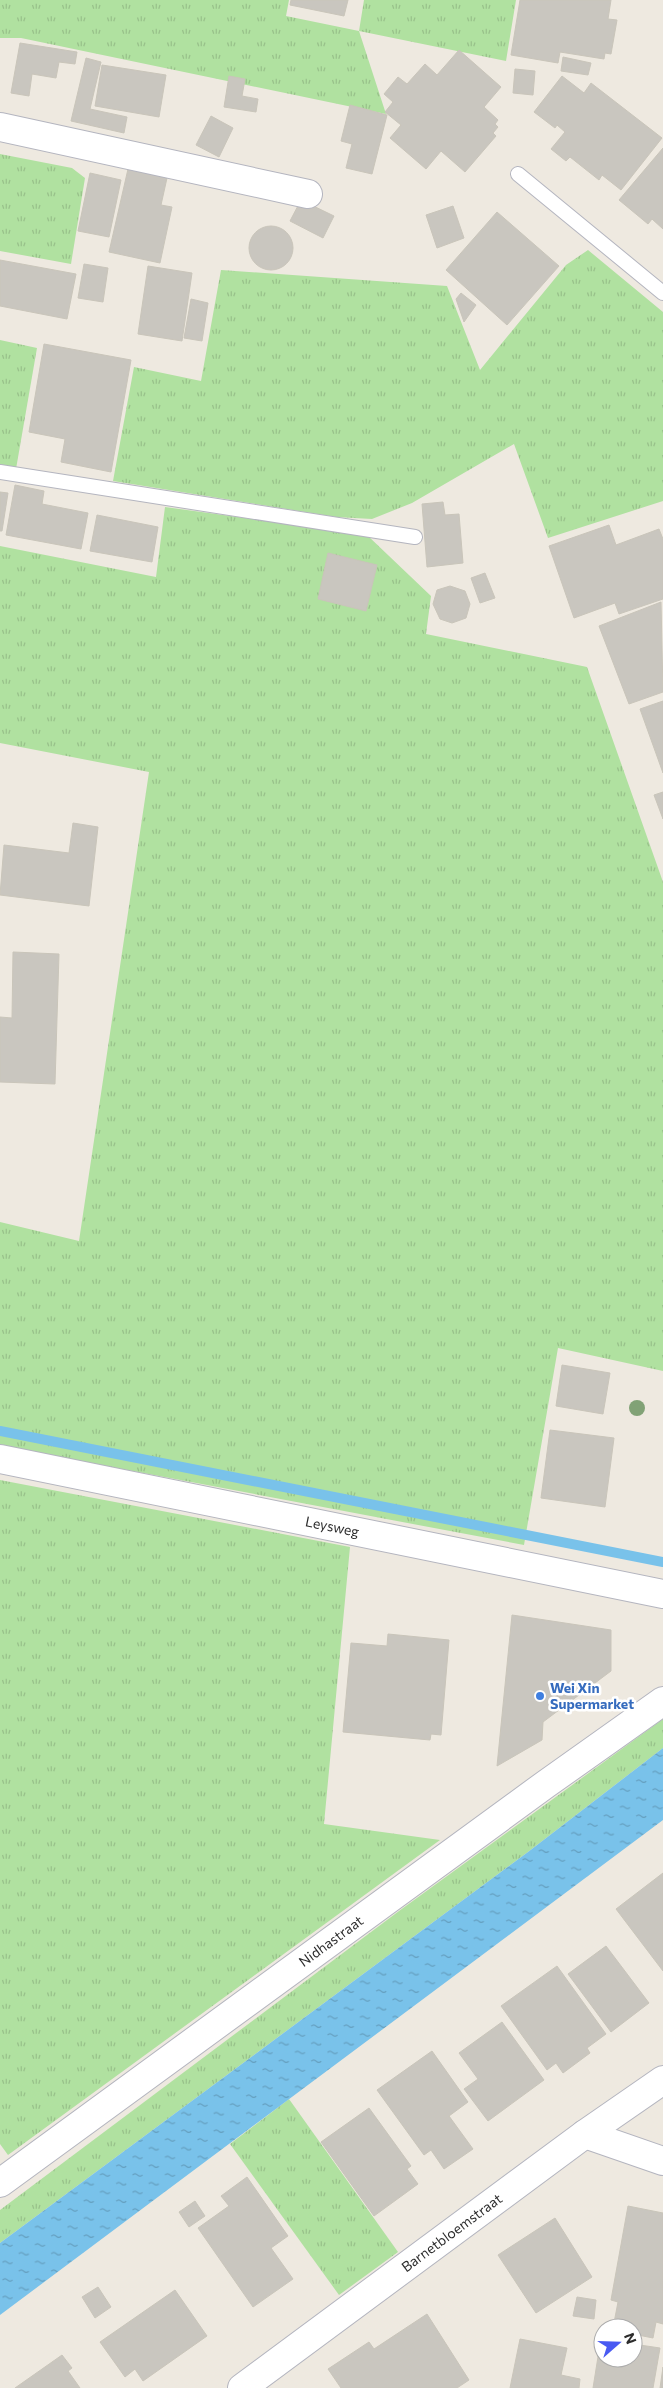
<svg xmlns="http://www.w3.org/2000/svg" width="663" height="2388" viewBox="0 0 663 2388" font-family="Commissioner,sans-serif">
	<defs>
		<pattern id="grass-tufts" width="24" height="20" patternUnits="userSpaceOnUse" patternTransform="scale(1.25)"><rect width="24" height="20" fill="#b0e1a0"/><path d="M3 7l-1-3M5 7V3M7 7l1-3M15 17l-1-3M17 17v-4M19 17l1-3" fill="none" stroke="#98c18a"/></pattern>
		<pattern id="water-ripples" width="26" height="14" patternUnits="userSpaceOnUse" patternTransform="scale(1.25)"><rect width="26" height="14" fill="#79c2ea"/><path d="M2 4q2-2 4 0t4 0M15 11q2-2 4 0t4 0" fill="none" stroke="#649ebe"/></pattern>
	</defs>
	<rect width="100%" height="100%" fill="#eee9e0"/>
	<g fill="url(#grass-tufts)">
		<polygon points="0,0 289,0 286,16 359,31 364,0 516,0 506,61 359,31 386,114 21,38 0,38"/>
		<polygon points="0,154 72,168 85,178 71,264 0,251"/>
		<polygon points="588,250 663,312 663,501 548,538 514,444 412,503 372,519 336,517 113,481 134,367 201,381 221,270 447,286 480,370 566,265"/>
		<polygon points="0,340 37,348 16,469 0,466"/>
		<polygon points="165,507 367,535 431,596 426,634 587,667 663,882 663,1371 558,1348 524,1545 0,1446 0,1222 79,1241 149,772 0,743 0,546 156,577"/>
		<polygon points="0,1480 350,1547 324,1824 440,1840 8,2155 0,2144"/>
		<polygon points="663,1719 663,1748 528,1852 0,2243 0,2210 399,1911"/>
		<polygon points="289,2099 398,2252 339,2295 230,2144"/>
	</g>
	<polygon fill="url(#water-ripples)" points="663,1748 663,1820 0,2315 0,2243 528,1852"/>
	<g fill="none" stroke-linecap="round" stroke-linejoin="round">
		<polyline stroke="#79c2ea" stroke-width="10" points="0,1431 663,1562"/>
	</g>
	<g fill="#c9c6bf" stroke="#c9c5ba">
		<polygon points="291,0 348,0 344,16 290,5"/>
		<polygon points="520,0 611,0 608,19 617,20 611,54 605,53 604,59 560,52 558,63 511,55"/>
		<polygon points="20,43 77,52 75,64 59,62 56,78 32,74 29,96 11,93"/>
		<polygon points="459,50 501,87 484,107 498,120 495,124 498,127 493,133 496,136 465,172 441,151 426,169 390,138 401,125 385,112 393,102 384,94 398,77 407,84 425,64 437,75"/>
		<polygon points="563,57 591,63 588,75 561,71"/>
		<polygon points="86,58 101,62 90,109 127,117 124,133 71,121"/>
		<polygon points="102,65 166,75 159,117 95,106"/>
		<polygon points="515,69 535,71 533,95 513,93"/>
		<polygon points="229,76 245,79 242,96 258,99 256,112 224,107"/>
		<polygon points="562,76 584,93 591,83 662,138 621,190 602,175 599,180 570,157 566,161 551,149 565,132 557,125 555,128 534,112"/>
		<polygon points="350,105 387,115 372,174 346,168 352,144 341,141"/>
		<polygon points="211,116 233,128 219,157 196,145"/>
		<polygon points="663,148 663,229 652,219 648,224 619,200"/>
		<polygon points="128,169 167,178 161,205 172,207 160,263 109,252"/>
		<polygon points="90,173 121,180 109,237 78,231"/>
		<polygon points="301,200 334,216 323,238 290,221"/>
		<polygon points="453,206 464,238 437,248 426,215"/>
		<polygon points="497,212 559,266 507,325 446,270"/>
		<circle cx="271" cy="248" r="22"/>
		<polygon points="0,260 76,274 67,319 0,306"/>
		<polygon points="84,264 108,268 103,302 78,298"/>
		<polygon points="148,266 192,273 182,341 138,334"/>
		<polygon points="461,293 476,305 464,322 456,299"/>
		<polygon points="191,299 208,303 202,341 184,338"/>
		<polygon points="44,344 131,360 111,472 61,462 65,439 29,432"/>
		<polygon points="15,485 44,491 42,504 88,513 81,549 6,535"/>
		<polygon points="0,492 8,493 2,531 0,531"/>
		<polygon points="443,502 445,515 459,514 463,563 427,567 422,504"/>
		<polygon points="97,515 158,527 152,562 90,551"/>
		<polygon points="609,525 616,545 659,529 663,539 663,599 619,614 615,603 574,618 549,546"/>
		<polygon points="328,553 377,565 366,611 318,599"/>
		<polygon points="485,573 495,598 480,603 471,578"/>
		<polygon points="450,586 465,591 470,604 466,618 452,623 440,619 433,604 437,590"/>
		<polygon points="661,602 663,692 629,704 599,626"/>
		<polygon points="663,701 663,773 640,709"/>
		<polygon points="663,792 663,819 654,795"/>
		<polygon points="73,823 98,827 89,906 0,895 4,845 69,853"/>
		<polygon points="13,952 59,954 55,1084 0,1082 0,1017 12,1018"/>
		<polygon points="562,1365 610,1373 603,1414 556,1406"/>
		<polygon points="550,1430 614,1438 605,1507 541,1498"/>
		<polygon points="512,1615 611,1630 611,1671 543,1722 542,1740 497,1766"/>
		<polygon points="388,1634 449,1640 441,1735 431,1734 430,1740 343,1732 351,1643 387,1646"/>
		<polygon points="663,1873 663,1971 616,1909"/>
		<polygon points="606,1946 649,2003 611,2032 568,1974"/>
		<polygon points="557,1966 606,2034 587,2048 590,2053 563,2073 556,2063 547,2070 501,2006"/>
		<polygon points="502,2022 544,2080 488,2121 464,2089 478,2079 459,2053"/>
		<polygon points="432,2051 468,2102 449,2116 473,2149 444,2169 431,2150 424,2155 377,2090"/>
		<polygon points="369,2108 411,2166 407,2169 418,2184 374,2216 321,2142"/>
		<polygon points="247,2177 288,2236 271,2248 293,2279 253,2307 198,2228 229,2206 221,2196"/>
		<polygon points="195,2201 205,2216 189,2227 179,2212"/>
		<polygon points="628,2206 663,2213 663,2324 656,2322 653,2338 633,2334 633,2328 613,2328 618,2302 611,2300"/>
		<polygon points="555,2218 592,2277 536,2313 498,2255"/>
		<polygon points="98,2287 111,2307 95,2318 82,2297"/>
		<polygon points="175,2290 207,2336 143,2381 135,2369 125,2377 100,2342"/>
		<polygon points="577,2297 596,2300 594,2319 573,2316"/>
		<polygon points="427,2314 469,2380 457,2388 341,2388 328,2369 369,2342 374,2349"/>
		<polygon points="601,2338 603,2339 603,2358 633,2358 633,2344 660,2348 653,2388 593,2388"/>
		<polygon points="520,2339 567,2348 561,2375 580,2379 579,2388 510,2388"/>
		<polygon points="62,2355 72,2368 68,2371 80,2388 15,2388"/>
		<polygon points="663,2367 663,2388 660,2388"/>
	</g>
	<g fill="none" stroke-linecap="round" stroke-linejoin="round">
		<defs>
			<g id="lane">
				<polyline points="518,174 663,293"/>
				<polyline points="0,472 415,537"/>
			</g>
			<g id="street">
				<polyline points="0,127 308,194"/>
				<polyline points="585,2134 663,2161"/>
				<path id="s1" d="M0,2183l546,-399 117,-83"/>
				<path id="s2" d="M242,2388l343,-254 78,-54"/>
			</g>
			<g id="secondary">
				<path id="s3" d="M0,1459l663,135"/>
			</g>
		</defs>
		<use href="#lane" stroke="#b4b5bf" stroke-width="16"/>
		<use href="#street" stroke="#b4b5bf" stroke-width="30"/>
		<use href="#secondary" stroke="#b4b5bf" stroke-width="30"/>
		<use href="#lane" stroke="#fff" stroke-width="14"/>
		<use href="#street" stroke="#fff" stroke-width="28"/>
		<use href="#secondary" stroke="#fff" stroke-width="28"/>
	</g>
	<circle fill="#81a276" cx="637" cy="1408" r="8"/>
	<circle fill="#3f7fe0" stroke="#fff" stroke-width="2" cx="540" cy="1696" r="5"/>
	<g text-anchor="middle" stroke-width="5" stroke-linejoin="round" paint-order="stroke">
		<g font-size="14" fill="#2d2d2d" stroke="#fff">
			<text dy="5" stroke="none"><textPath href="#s3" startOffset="339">Leysweg</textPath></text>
			<text dy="5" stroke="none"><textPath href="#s1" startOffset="410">Nidhastraat</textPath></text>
			<text dy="5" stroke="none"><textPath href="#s2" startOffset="261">Barnetbloemstraat</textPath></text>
		</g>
		<g font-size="14" font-weight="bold" fill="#366cbe" stroke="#fff" text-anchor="start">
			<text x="550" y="1693">Wei Xin<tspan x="550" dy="16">Supermarket</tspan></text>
		</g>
	</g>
	<g transform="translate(618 2343) rotate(70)"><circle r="24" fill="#ffffff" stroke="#ababab"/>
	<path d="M0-4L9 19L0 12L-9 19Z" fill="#495af2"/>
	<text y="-8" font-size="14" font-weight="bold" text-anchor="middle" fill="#2d2d2d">N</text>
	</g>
</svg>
